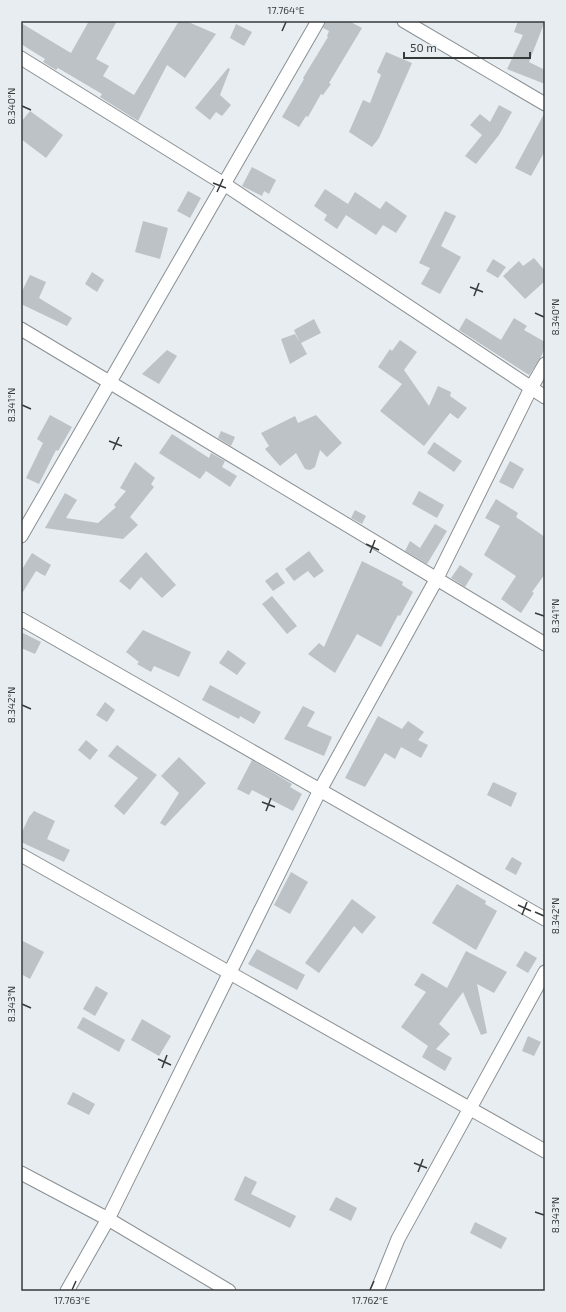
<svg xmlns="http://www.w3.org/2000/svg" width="566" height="1312" viewBox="0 0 566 1312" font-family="'Exo 2',sans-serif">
	<rect width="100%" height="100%" fill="#e7edf1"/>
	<g fill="#bcc2c5">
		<polygon points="89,21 117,21 96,59 109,66 103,76 134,95 179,21 186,21 216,34 185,78 167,65 138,121 100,97 102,94 58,68 56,70 43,62 45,59 21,44 21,23 71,53"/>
		<polygon points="326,21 349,21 362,28 329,83 331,84 323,95 321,94 308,117 306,116 299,127 282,117 304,79 303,78 328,37 327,36 329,31 323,28"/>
		<polygon points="518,21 545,21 529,62 545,70 545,84 507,69 523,35 514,32"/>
		<polygon points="236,24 252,32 244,46 230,38"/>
		<polygon points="386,52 412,63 379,138 372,147 349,132 363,100 370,103 381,75 377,72"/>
		<polygon points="228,68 230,69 220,95 231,105 222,116 216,112 210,120 195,108"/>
		<polygon points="499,105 512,112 499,135 476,164 465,156 482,135 470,125 480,114 490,122"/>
		<polygon points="30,111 63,135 46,158 21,139 21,122"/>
		<polygon points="545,112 545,151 531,176 515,168"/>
		<polygon points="252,167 276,180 269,194 264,191 262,196 242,186"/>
		<polygon points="325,189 348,204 355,192 380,209 386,201 407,216 396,233 383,225 376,235 346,215 337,229 324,220 327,215 314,206"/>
		<polygon points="188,191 201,198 190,218 177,211"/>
		<polygon points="445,211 456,216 441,246 461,257 440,294 421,284 430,268 419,263"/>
		<polygon points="143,221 168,228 160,259 135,252"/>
		<polygon points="534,258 545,271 545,281 525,299 503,276 519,261 523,266"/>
		<polygon points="493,259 506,267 498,278 486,271"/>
		<polygon points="92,272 104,280 97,292 85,284"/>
		<polygon points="30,275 46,282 39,298 72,318 67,326 21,304 21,293"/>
		<polygon points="466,318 501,340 514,318 527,326 524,330 545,342 545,347 541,357 529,375 459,330"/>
		<polygon points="314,319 321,333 301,343 307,354 290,364 281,339 295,334 300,343 294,330"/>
		<polygon points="400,340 417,352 404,370 429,406 438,386 451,392 450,396 467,408 458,419 450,413 424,446 380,411 402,384 378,367 390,349 392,351"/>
		<polygon points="167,350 177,356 159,384 142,374"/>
		<polygon points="50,415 72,427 58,451 56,450 39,484 26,478 43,443 37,439"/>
		<polygon points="316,415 342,443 327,457 320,450 315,467 310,470 305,469 296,453 280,466 265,449 269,446 261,433 295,416 298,423"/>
		<polygon points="221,431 235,437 231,446 218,438"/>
		<polygon points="172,434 209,458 211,453 225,461 222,467 237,476 230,487 206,471 200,479 159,453"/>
		<polygon points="434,442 462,461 454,472 427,453"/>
		<polygon points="510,461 524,469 513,489 499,482"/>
		<polygon points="135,462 155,478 151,484 154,487 130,517 138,525 123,539 45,528 65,493 77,500 66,518 98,523 116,507 114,505 126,491 120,488"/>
		<polygon points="419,491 444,505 437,518 412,504"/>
		<polygon points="496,499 518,513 516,517 545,537 545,574 532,592 534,593 521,613 501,599 516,576 484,555 500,526 485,518"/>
		<polygon points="355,510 366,516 362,524 351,518"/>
		<polygon points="435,524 447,531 427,564 405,551 410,541 420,548"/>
		<polygon points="309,551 324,571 314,578 308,571 294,581 285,569"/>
		<polygon points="146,552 176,585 162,598 141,577 130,590 119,581"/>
		<polygon points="32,553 51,565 45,576 36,571 21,595 21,571"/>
		<polygon points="362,561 403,582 402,585 413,592 400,616 398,615 381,647 357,634 335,673 308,654 319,643 324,647"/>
		<polygon points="460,565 473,574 465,587 451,578"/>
		<polygon points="277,572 285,583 273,591 265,581"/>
		<polygon points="272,596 297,626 287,634 262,604"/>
		<polygon points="143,630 191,652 179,677 154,666 151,672 137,664 139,662 126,652"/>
		<polygon points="21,632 41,642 35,654 21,648"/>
		<polygon points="228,650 246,663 237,675 219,663"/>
		<polygon points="210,685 261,712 254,724 240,716 239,719 202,700"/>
		<polygon points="105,702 115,710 107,722 96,715"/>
		<polygon points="303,706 315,712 307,726 332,737 324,756 284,739"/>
		<polygon points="378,716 402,729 408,721 424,732 418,740 428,745 421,758 401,747 395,759 385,753 365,787 345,778"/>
		<polygon points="86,740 98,750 90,760 78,750"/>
		<polygon points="117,745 157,775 124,815 114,806 138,778 108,756"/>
		<polygon points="179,757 206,783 165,826 160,823 179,793 161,776"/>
		<polygon points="252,760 292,784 290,787 302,794 293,811 252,790 249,795 237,789"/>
		<polygon points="493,782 517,793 511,807 487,795"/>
		<polygon points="34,811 55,821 47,839 70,850 64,862 21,842 21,834 29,817"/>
		<polygon points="512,857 522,863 516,875 505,869"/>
		<polygon points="291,872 308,882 290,914 274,905"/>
		<polygon points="457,884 486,901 485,904 497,911 476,950 432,923"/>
		<polygon points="352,899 376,917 362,934 354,926 319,973 305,963"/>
		<polygon points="21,940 44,952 30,979 21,974"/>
		<polygon points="257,949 305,975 297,990 248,964"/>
		<polygon points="466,951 507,972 494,993 477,984 487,1033 481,1035 463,992 439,1024 450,1034 436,1049 452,1058 445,1071 422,1057 428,1046 401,1027 426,992 414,985 422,973 447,988"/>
		<polygon points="525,951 537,958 528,973 516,966"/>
		<polygon points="96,986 108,993 95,1016 83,1009"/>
		<polygon points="83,1017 125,1040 119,1052 77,1028"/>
		<polygon points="142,1019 171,1036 159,1056 131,1040"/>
		<polygon points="528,1036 541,1042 534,1056 522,1051"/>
		<polygon points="73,1092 95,1104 89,1115 67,1104"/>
		<polygon points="245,1176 257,1182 251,1194 296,1216 290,1228 234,1200"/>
		<polygon points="336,1197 357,1208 351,1221 329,1210"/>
		<polygon points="475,1222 507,1238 501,1249 470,1233"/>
	</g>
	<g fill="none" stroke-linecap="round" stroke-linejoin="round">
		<defs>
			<g id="street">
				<polyline points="404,21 545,104"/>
				<polyline points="21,58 224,184 545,397"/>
				<polyline points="21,329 545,644"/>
				<polyline points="21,536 318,21"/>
				<polyline points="21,619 545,919"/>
				<polyline points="21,855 545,1151"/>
				<polyline points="21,1173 108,1219 229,1291"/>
				<polyline points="67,1291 108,1219 320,790 436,580 531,388 545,364"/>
				<polyline points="377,1291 398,1239 545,972"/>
			</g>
		</defs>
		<use href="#street" stroke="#898f92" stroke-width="15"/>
		<use href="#street" stroke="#fff" stroke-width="13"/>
	</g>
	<path fill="none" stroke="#373a3b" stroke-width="1.5" d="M282,31l4,-9M22,106l9,4M213,183l13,5M217,192l6,-13M470,287l13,5M474,296l5,-13M535,313l9,4M22,405l9,4M109,441l13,5M113,450l6,-13M366,544l13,6M370,553l5,-13M535,613l9,3M22,705l9,4M262,802l13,5M266,811l5,-13M518,905l13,6M535,912l9,4M522,915l5,-13M22,1004l9,4M158,1059l13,6M162,1068l5,-13M414,1163l13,5M418,1172l5,-13M535,1212l9,3M72,1290l4,-9M370,1290l4,-9"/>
	<rect width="566" height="1312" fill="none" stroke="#e7edf1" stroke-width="44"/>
	<path d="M404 52v6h126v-6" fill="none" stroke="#373a3b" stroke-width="2"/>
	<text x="410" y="52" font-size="12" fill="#373a3b" stroke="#e7edf1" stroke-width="3" paint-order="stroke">50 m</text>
	<rect x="22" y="22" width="522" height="1268" fill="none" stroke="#373a3b" stroke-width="1.5"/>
	<g font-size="10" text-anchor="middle" fill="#373a3b">
		<text x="286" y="14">17.764°E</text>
		<text transform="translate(11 106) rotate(-90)" y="4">8.340°N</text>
		<text transform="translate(555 317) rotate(-90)" y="4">8.340°N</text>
		<text transform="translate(11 405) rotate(-90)" y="4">8.341°N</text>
		<text transform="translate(555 616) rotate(-90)" y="4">8.341°N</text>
		<text transform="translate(11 705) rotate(-90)" y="4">8.342°N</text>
		<text transform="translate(555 916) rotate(-90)" y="4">8.342°N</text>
		<text transform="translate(11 1004) rotate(-90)" y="4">8.343°N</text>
		<text transform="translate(555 1215) rotate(-90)" y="4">8.343°N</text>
		<text x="72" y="1304">17.763°E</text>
		<text x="370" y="1304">17.762°E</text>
	</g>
</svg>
